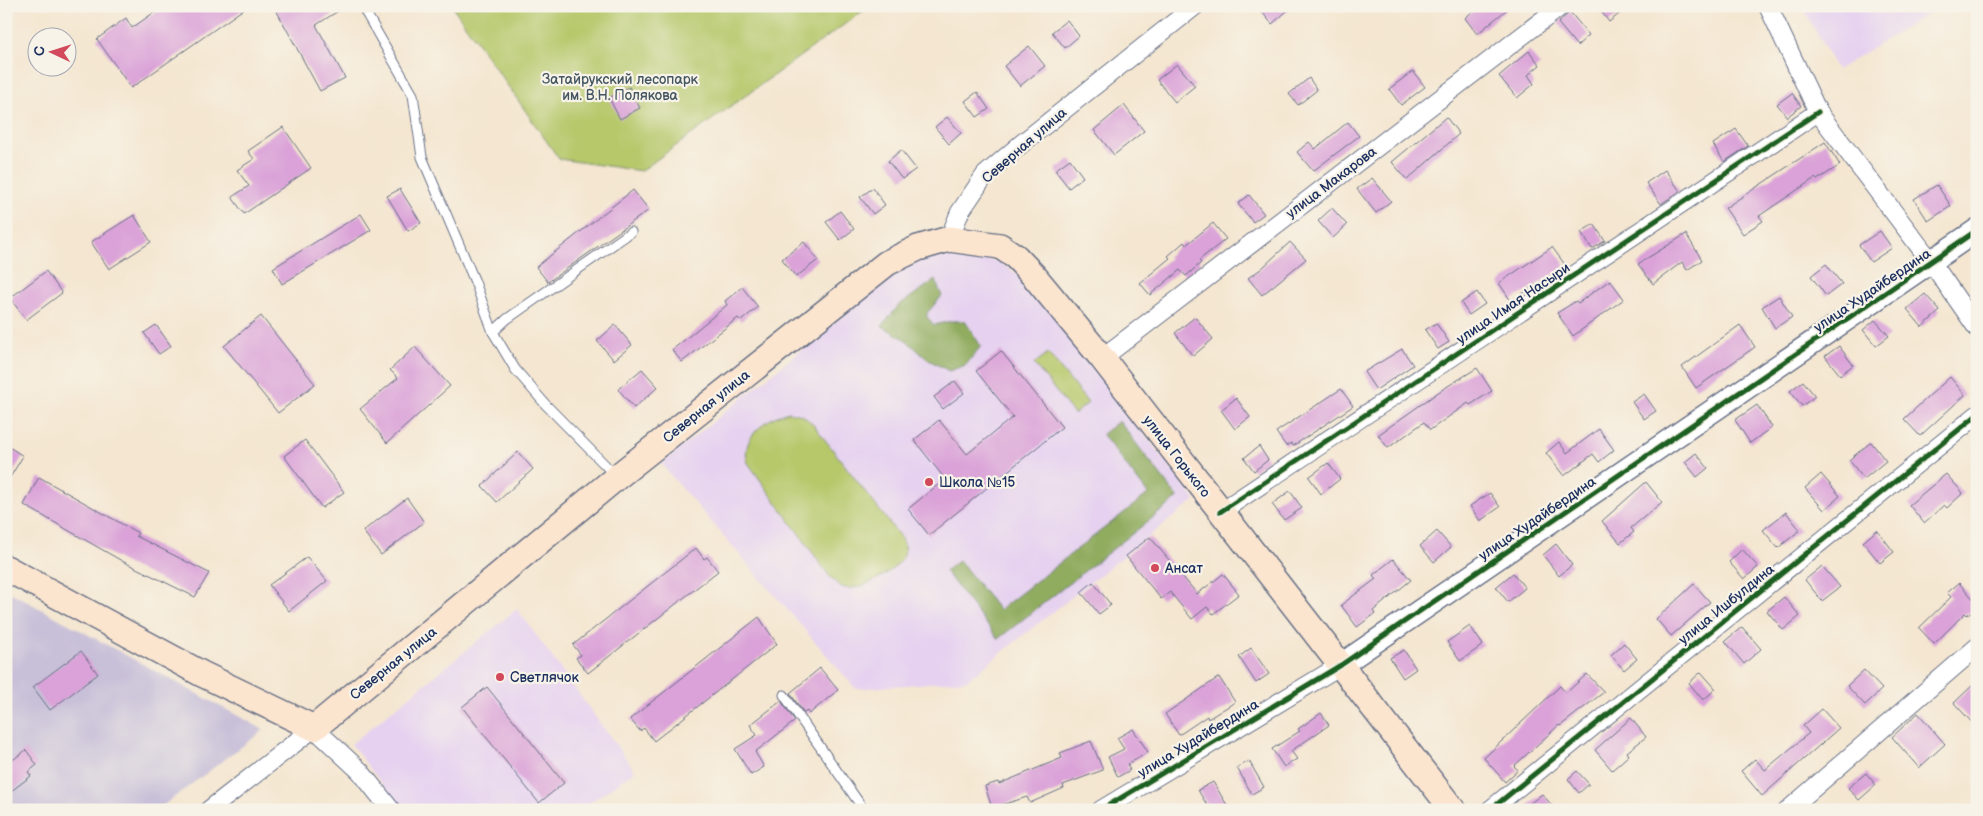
<svg xmlns="http://www.w3.org/2000/svg" width="1983" height="816" viewBox="0 0 1983 816" font-family="'Balsamiq Sans',sans-serif">
	<rect width="100%" height="100%" fill="#f7f3e8"/>
	<filter id="ink" filterUnits="userSpaceOnUse"><feTurbulence type="fractalNoise" baseFrequency=".02" numOctaves="2"/><feDisplacementMap in="SourceGraphic" scale="10" xChannelSelector="R" yChannelSelector="G"/><feConvolveMatrix kernelMatrix="1 2 1 2 8 2 1 2 1" color-interpolation-filters="sRGB"/></filter>
	<filter id="wash" filterUnits="userSpaceOnUse"><feTurbulence type="fractalNoise" baseFrequency=".0096" numOctaves="4" result="noise"/><feDisplacementMap in="SourceGraphic" scale="20" xChannelSelector="R" yChannelSelector="G"/><feGaussianBlur stdDeviation="1.12" result="paint"/><feColorMatrix in="noise" values="0 0 0 0 0 0 0 0 0 0 0 0 0 0 0 0 0 1.4 0 .05"/><feComposite in="paint" operator="in"/></filter>
	<g filter="url(#wash)">
		<rect width="100%" height="100%" fill="#f4e6d0"/>
		<g fill="#e6d2f0">
			<polygon points="1802,6 1941,6 1837,70"/>
			<polygon points="952,252 999,262 1026,280 1195,500 967,680 856,689 661,464 907,264"/>
			<polygon points="517,609 635,771 579,810 402,810 351,744"/>
		</g>
		<polygon fill="#c8bfd8" points="6,590 264,730 157,810 6,810"/>
		<g fill="#b6c86b" stroke="#687c64">
			<polygon points="452,6 870,6 641,171 559,159"/>
			<polygon points="1048,353 1088,403 1074,414 1034,364"/>
			<path d="M789,412l13,3 11,9 88,114c2,6 6,12 2,19 -6,14 -46,37 -61,30 -4,-2 -8,-7 -12,-10l-82,-114c-9,-24 18,-46 41,-51z"/>
		</g>
		<g fill="#90ac5f" stroke="#566e5e">
			<polygon points="935,280 942,296 927,313 927,317 934,325 951,321 965,321 981,346 966,365 949,371 927,359 906,340 882,326 899,305"/>
			<polygon points="1119,421 1178,498 998,639 945,571 959,560 999,610 1148,494 1102,434"/>
		</g>
		<g id="blocks">
			<g fill="#daa2d8">
				<polygon points="163,6 248,6 131,88 97,39 126,18 132,28"/>
				<polygon points="274,6 346,6 316,25 345,78 320,91"/>
				<polygon points="1257,6 1293,6 1272,24"/>
				<polygon points="1479,6 1511,6 1477,34 1465,18"/>
				<polygon points="1597,6 1629,6 1609,22"/>
				<polygon points="1570,12 1589,35 1577,46 1558,23"/>
				<polygon points="1067,20 1079,36 1065,48 1052,32"/>
				<polygon points="1029,46 1045,66 1020,86 1004,66"/>
				<polygon points="1529,51 1540,65 1528,75 1534,84 1517,98 1499,76"/>
				<polygon points="1177,64 1195,86 1175,102 1157,80"/>
				<polygon points="1413,71 1425,87 1401,105 1389,89"/>
				<polygon points="1309,78 1317,90 1298,105 1289,94"/>
				<polygon points="629,87 640,108 620,119 609,98"/>
				<polygon points="977,92 989,109 977,117 965,101"/>
				<polygon points="1792,93 1801,106 1787,117 1777,104"/>
				<polygon points="1124,105 1144,131 1114,155 1094,130"/>
				<polygon points="947,117 961,133 949,144 935,127"/>
				<polygon points="1446,117 1459,134 1407,180 1392,162"/>
				<polygon points="1348,122 1359,136 1313,171 1297,152 1309,142 1315,149"/>
				<polygon points="283,127 311,168 244,214 232,197 249,186 237,170 254,159 248,151"/>
				<polygon points="1736,129 1748,146 1724,162 1713,144"/>
				<polygon points="1825,142 1840,165 1817,180 1815,178 1759,216 1763,221 1743,234 1725,208"/>
				<polygon points="901,150 916,169 902,179 888,161"/>
				<polygon points="1070,159 1083,177 1069,188 1055,170"/>
				<polygon points="1665,170 1680,191 1661,204 1646,183"/>
				<polygon points="1372,178 1391,201 1376,213 1357,189"/>
				<polygon points="1937,185 1951,206 1928,221 1914,199"/>
				<polygon points="873,188 885,205 873,214 860,197"/>
				<polygon points="400,189 421,223 408,231 387,196"/>
				<polygon points="633,190 649,210 548,282 536,267"/>
				<polygon points="1249,195 1264,214 1253,222 1238,204"/>
				<polygon points="1332,208 1347,225 1333,238 1318,221"/>
				<polygon points="840,211 854,229 840,240 826,222"/>
				<polygon points="361,214 371,230 282,284 273,268"/>
				<polygon points="134,215 151,242 109,269 91,242"/>
				<polygon points="1213,223 1226,239 1199,260 1201,263 1186,276 1180,270 1150,295 1140,283 1170,258 1168,256 1184,242 1186,245"/>
				<polygon points="1594,224 1605,241 1592,249 1581,232"/>
				<polygon points="1880,231 1892,248 1871,262 1859,245"/>
				<polygon points="1686,234 1702,260 1687,270 1682,262 1653,284 1638,264"/>
				<polygon points="804,242 818,260 796,277 782,259"/>
				<polygon points="1290,242 1306,259 1262,295 1248,278 1261,269"/>
				<polygon points="1552,247 1566,266 1511,301 1499,283"/>
				<polygon points="1826,264 1842,284 1826,296 1811,276"/>
				<polygon points="46,271 62,293 26,320 10,298"/>
				<polygon points="1610,280 1624,299 1573,336 1557,313 1576,301 1578,303"/>
				<polygon points="742,287 758,307 741,321 738,318 682,362 672,350 727,305 725,301"/>
				<polygon points="1477,292 1485,304 1469,315 1461,303"/>
				<polygon points="1925,294 1940,311 1922,327 1907,309"/>
				<polygon points="1779,296 1792,317 1775,328 1762,307"/>
				<polygon points="261,316 315,384 278,413 224,346"/>
				<polygon points="1195,317 1213,339 1193,356 1175,333"/>
				<polygon points="1875,320 1889,336 1876,346 1863,330"/>
				<polygon points="1436,323 1449,342 1438,349 1425,330"/>
				<polygon points="156,325 171,346 159,354 144,333"/>
				<polygon points="615,325 632,345 614,360 597,341"/>
				<polygon points="1740,325 1755,347 1696,388 1682,367"/>
				<polygon points="1839,346 1853,365 1840,375 1825,356"/>
				<polygon points="415,347 450,386 387,443 360,409 398,378 390,370"/>
				<polygon points="1402,349 1413,365 1376,390 1364,372"/>
				<polygon points="1001,351 1062,427 929,535 908,509 945,479 914,440 939,420 967,454 1013,417 976,371"/>
				<polygon points="1477,368 1492,391 1470,405 1468,403 1430,430 1424,422 1388,448 1378,435 1440,391"/>
				<polygon points="642,369 658,387 634,408 618,389"/>
				<polygon points="1950,377 1965,395 1920,436 1904,419"/>
				<polygon points="955,381 964,393 943,409 934,397"/>
				<polygon points="1803,381 1815,396 1802,406 1790,391"/>
				<polygon points="1341,389 1353,406 1293,446 1291,443 1286,446 1276,432"/>
				<polygon points="1644,394 1656,411 1644,419 1632,402"/>
				<polygon points="1236,398 1250,417 1235,429 1221,410"/>
				<polygon points="1757,405 1772,427 1750,443 1735,420"/>
				<polygon points="1599,429 1614,450 1599,462 1593,454 1564,476 1546,453 1559,442 1567,453"/>
				<polygon points="305,440 344,492 322,508 284,456"/>
				<polygon points="1871,442 1886,461 1864,479 1849,460"/>
				<polygon points="6,445 23,456 6,484"/>
				<polygon points="1259,446 1268,460 1254,471 1244,458"/>
				<polygon points="518,452 533,469 497,502 482,486"/>
				<polygon points="1696,453 1708,468 1697,477 1685,462"/>
				<polygon points="1328,463 1340,479 1321,494 1309,477"/>
				<polygon points="1821,474 1840,496 1824,510 1805,488"/>
				<polygon points="1946,474 1963,493 1947,508 1944,505 1924,523 1909,505"/>
				<polygon points="39,477 138,533 136,536 209,573 195,597 122,561 24,505"/>
				<polygon points="1646,482 1662,502 1631,528 1634,532 1620,543 1602,521"/>
				<polygon points="1290,491 1302,508 1284,520 1272,504"/>
				<polygon points="1490,493 1500,507 1480,521 1470,506"/>
				<polygon points="407,498 424,522 381,555 363,531"/>
				<polygon points="1786,512 1800,530 1778,548 1763,530"/>
				<polygon points="1877,530 1894,552 1880,563 1863,542"/>
				<polygon points="1437,531 1451,547 1434,562 1420,546"/>
				<polygon points="1150,537 1197,594 1223,574 1239,594 1213,614 1207,607 1192,619 1170,592 1161,599 1126,556"/>
				<polygon points="1556,544 1572,565 1559,576 1543,555"/>
				<polygon points="696,548 704,559 707,557 718,571 588,673 576,658 581,655 573,645"/>
				<polygon points="1742,549 1758,567 1744,579 1729,562"/>
				<polygon points="307,557 327,581 289,611 269,585"/>
				<polygon points="1393,559 1411,580 1373,611 1375,614 1357,627 1341,605 1376,579 1373,575"/>
				<polygon points="1822,566 1840,587 1822,601 1805,580"/>
				<polygon points="1513,573 1525,588 1508,602 1496,587"/>
				<polygon points="1093,582 1111,605 1099,614 1081,592"/>
				<polygon points="1959,583 1977,603 1977,607 1967,615 1965,613 1934,644 1919,628 1951,597 1947,593"/>
				<polygon points="1694,584 1710,602 1671,636 1656,619"/>
				<polygon points="1784,597 1800,616 1783,630 1767,611"/>
				<polygon points="759,617 777,644 654,741 644,728 640,731 630,719"/>
				<polygon points="1470,626 1483,645 1460,661 1447,642"/>
				<polygon points="1742,627 1761,649 1744,664 1725,641"/>
				<polygon points="1624,643 1637,659 1624,670 1611,655"/>
				<polygon points="1251,648 1269,674 1256,683 1239,657"/>
				<polygon points="1404,650 1416,669 1403,678 1390,658"/>
				<polygon points="81,651 98,674 50,710 33,687"/>
				<polygon points="820,668 838,690 809,714 807,711 804,713 790,693"/>
				<polygon points="1864,670 1882,689 1865,705 1847,686"/>
				<polygon points="1701,672 1716,689 1703,700 1689,683"/>
				<polygon points="1587,674 1604,692 1560,726 1559,725 1514,766 1518,770 1505,782 1484,758 1560,686 1566,693"/>
				<polygon points="1219,677 1235,702 1208,719 1207,716 1179,735 1165,714"/>
				<polygon points="1977,681 1977,728 1954,703"/>
				<polygon points="487,687 564,783 539,803 462,707"/>
				<polygon points="781,701 795,721 755,752 764,767 751,775 735,749 757,735 750,725"/>
				<polygon points="1822,709 1839,728 1762,796 1741,771 1755,759 1765,770 1809,733 1803,726"/>
				<polygon points="1321,713 1329,725 1291,751 1297,759 1284,767 1272,749 1300,731 1298,729"/>
				<polygon points="1918,713 1945,744 1919,768 1892,737"/>
				<polygon points="1631,718 1646,737 1627,752 1629,755 1612,770 1595,750"/>
				<polygon points="1133,729 1148,752 1127,765 1130,770 1118,777 1108,757 1124,749 1117,738"/>
				<polygon points="1091,741 1103,770 1063,785 1064,788 1030,803 1027,797 992,808 985,786 998,782 999,784 1062,758 1060,753"/>
				<polygon points="26,750 37,765 28,772 31,776 6,795 6,765"/>
				<polygon points="1249,761 1264,787 1252,794 1237,768"/>
				<polygon points="1577,771 1589,784 1579,793 1568,779"/>
				<polygon points="1866,773 1876,785 1859,800 1848,788"/>
				<polygon points="1213,782 1230,810 1210,810 1198,790"/>
				<polygon points="1542,794 1556,810 1522,810"/>
			</g>
		</g>
	</g>
	<g filter="url(#ink)">
		<use href="#blocks" fill-opacity="0" stroke="#676f86" stroke-width="1"/>
		<g fill="none" stroke-linecap="round" stroke-linejoin="round">
			<defs>
				<g id="service">
					<polyline points="362,6 413,95 422,157 475,282 493,332 515,369 546,405 615,475"/>
					<polyline points="493,332 507,319 631,232"/>
					<polyline points="784,695 864,810"/>
				</g>
				<g id="minor">
					<polyline points="1768,6 1818,112 1932,263 1977,328"/>
					<polyline points="949,239 960,212 985,175 1021,144 1195,6"/>
					<polyline points="1102,358 1561,6"/>
					<polyline points="1220,512 1818,112"/>
					<polyline points="209,810 314,728 360,771 391,810"/>
					<polyline points="1101,810 1341,665"/>
					<polyline points="1490,810 1977,415"/>
					<polyline points="1788,810 1977,647"/>
				</g>
				<polyline id="tertiary" points="1341,665 1977,230"/>
				<polyline id="secondary" points="6,568 202,674 314,728 617,477 887,263 918,248 949,239 1000,246 1016,257 1035,277 1102,358 1453,810"/>
			</defs>
			<use href="#service" stroke="#676f86" stroke-width="11"/>
			<use href="#minor" stroke="#676f86" stroke-width="20"/>
			<use href="#tertiary" stroke="#676f86" stroke-width="25"/>
			<use href="#secondary" stroke="#676f86" stroke-width="28"/>
			<use href="#service" stroke="#fff" stroke-width="9"/>
			<use href="#minor" stroke="#fff" stroke-width="18"/>
			<use href="#tertiary" stroke="#fff" stroke-width="22"/>
			<use href="#secondary" stroke="#fce5cf" stroke-width="25"/>
			<defs>
				<g id="cycleway">
					<polyline points="1220,512 1818,112"/>
					<polyline points="1101,810 1341,665 1977,230"/>
					<polyline points="1490,810 1977,415"/>
				</g>
			</defs>
			<use href="#cycleway" stroke="#f7f3e8" stroke-width="8"/>
			<use href="#cycleway" stroke="#1b5e20" stroke-width="5"/>
		</g>
	</g>
	<g fill="#d1495b" stroke="#f7f3e8" stroke-width="2">
		<circle cx="929" cy="482" r="5"/>
		<circle cx="1155" cy="568" r="5"/>
		<circle cx="500" cy="677" r="5"/>
	</g>
	<g text-anchor="middle" stroke-width="4.5" stroke-linejoin="round" paint-order="stroke">
		<g font-size="14" fill="#425561" stroke="#f7f3e8">
			<text x="620" y="84">Затайрукский лесопарк<tspan x="620" dy="16">им. В.Н. Полякова</tspan></text>
		</g>
		<g font-size="14" fill="#1b2f5e" stroke="#f7f3e8">
			<text transform="translate(1024 145) rotate(-41)" y="5">Северная улица</text>
			<text transform="translate(1331 182) rotate(-37)" y="5">улица Макарова</text>
			<text transform="translate(1872 290) rotate(-34)" y="5">улица Худайбердина</text>
			<text transform="translate(1513 303) rotate(-34)" y="5">улица Имая Насыри</text>
			<text transform="translate(706 406) rotate(-39)" y="5">Северная улица</text>
			<text transform="translate(1177 456) rotate(52)" y="5">улица Горького</text>
			<text transform="translate(1537 518) rotate(-34)" y="5">улица Худайбердина</text>
			<text transform="translate(1726 604) rotate(-39)" y="5">улица Ишбулдина</text>
			<text transform="translate(393 663) rotate(-39)" y="5">Северная улица</text>
			<text transform="translate(1198 738) rotate(-31)" y="5">улица Худайбердина</text>
		</g>
		<g font-size="14" fill="#1b2f5e" stroke="#f7f3e8" text-anchor="start">
			<text x="939" y="487">Школа №15</text>
			<text x="1165" y="573">Ансат</text>
			<text x="510" y="682">Светлячок</text>
		</g>
	</g>
	<rect width="1983" height="816" fill="none" stroke="#f7f3e8" stroke-width="25"/>
	<g transform="translate(52 52) rotate(274)"><circle r="24" fill="#f7f3e8" stroke="#9fa5b1"/>
	<path d="M0-4L9 19L0 12L-9 19Z" fill="#d1495b"/>
	<text y="-8" font-size="14" font-weight="bold" text-anchor="middle" fill="#1b2f5e">С</text>
	</g>
</svg>
